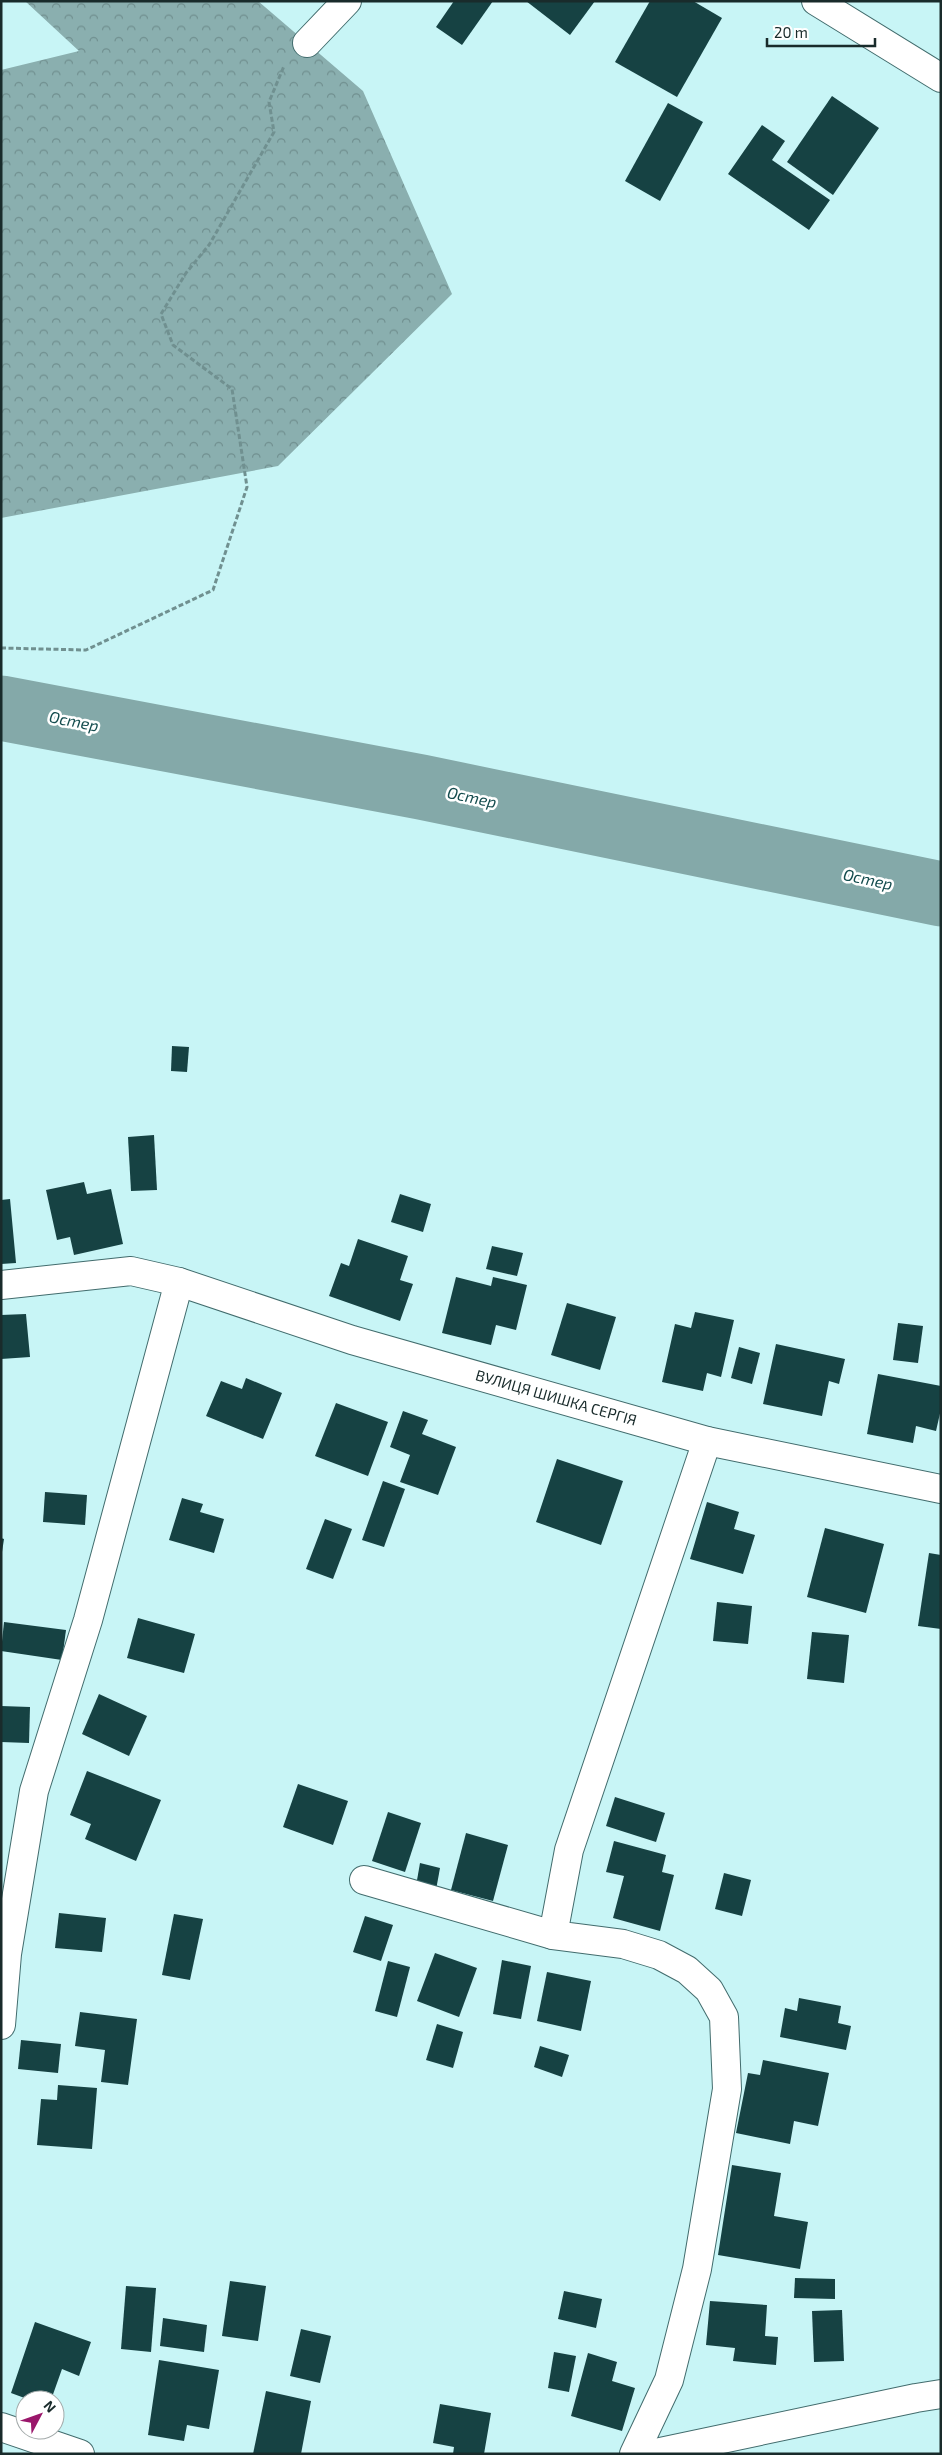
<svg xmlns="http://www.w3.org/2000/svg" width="942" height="2455" viewBox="0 0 942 2455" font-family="'Exo 2',sans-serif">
	<defs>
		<pattern id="forest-crowns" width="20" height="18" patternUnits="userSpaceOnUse" patternTransform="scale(1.25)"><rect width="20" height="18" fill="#8aafaf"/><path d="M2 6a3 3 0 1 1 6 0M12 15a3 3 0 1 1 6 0" fill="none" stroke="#708f8f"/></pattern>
	</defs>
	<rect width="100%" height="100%" fill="#c8f5f6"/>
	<polygon fill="url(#forest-crowns)" points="25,1 258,1 363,91 452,294 278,466 1,518 1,70 79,51"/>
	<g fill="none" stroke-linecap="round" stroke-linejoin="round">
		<polyline stroke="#84a9a9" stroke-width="65" points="1,708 421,787 941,894"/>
	</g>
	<g fill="#164243">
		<polygon points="454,1 493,1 462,45 436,27"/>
		<polygon points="526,1 595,1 570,35"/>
		<polygon points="650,1 693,1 722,18 677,97 615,62"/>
		<polygon points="832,96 879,128 833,195 787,162"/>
		<polygon points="668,103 703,122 660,201 625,181"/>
		<polygon points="762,125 785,141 772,160 830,200 809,230 728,174"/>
		<polygon points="172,1046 189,1047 187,1072 171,1071"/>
		<polygon points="154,1135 157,1190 131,1191 128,1137"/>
		<polygon points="84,1182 87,1194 111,1189 123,1244 74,1255 70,1237 57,1240 46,1190"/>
		<polygon points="400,1194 431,1204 423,1232 391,1222"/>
		<polygon points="10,1199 16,1263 1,1264 1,1200"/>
		<polygon points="358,1239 408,1256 400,1280 413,1284 400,1321 329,1296 341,1263 349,1266"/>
		<polygon points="492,1246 523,1253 517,1276 486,1269"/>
		<polygon points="456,1277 491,1286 493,1277 527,1285 516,1330 496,1325 491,1345 442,1333"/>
		<polygon points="567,1303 616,1317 600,1370 551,1355"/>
		<polygon points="695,1312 734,1320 721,1377 707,1373 703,1391 662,1382 675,1324 691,1328"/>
		<polygon points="26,1314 30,1357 1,1359 1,1315"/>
		<polygon points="898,1323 923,1326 918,1363 893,1360"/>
		<polygon points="776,1344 845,1359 839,1384 829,1381 822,1416 763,1404"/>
		<polygon points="739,1347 760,1353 752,1384 731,1378"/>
		<polygon points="878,1374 941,1386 941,1409 936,1431 916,1426 913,1443 867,1434"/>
		<polygon points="246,1378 282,1393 263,1439 206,1416 221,1381 242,1389"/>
		<polygon points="336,1403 388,1422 368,1476 315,1456"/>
		<polygon points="403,1411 428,1420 422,1434 456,1447 438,1495 400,1482 410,1455 390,1447"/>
		<polygon points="557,1459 623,1481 601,1545 536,1522"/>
		<polygon points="383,1481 405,1489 384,1547 362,1540"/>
		<polygon points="45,1492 87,1495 85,1525 43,1522"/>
		<polygon points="182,1498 203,1504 200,1512 224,1519 214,1553 169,1540"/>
		<polygon points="707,1502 739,1512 734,1529 755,1535 743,1574 690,1559"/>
		<polygon points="325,1519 352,1529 333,1579 306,1569"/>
		<polygon points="825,1528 884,1544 866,1613 807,1597"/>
		<polygon points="1,1538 4,1539 2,1552 1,1552"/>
		<polygon points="929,1553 941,1555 941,1629 918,1626"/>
		<polygon points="717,1602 752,1606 748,1644 713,1641"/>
		<polygon points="138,1618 195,1634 184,1673 127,1658"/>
		<polygon points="4,1622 66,1630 62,1660 1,1651"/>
		<polygon points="812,1632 849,1635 844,1683 807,1679"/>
		<polygon points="99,1694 147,1716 129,1756 82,1734"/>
		<polygon points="1,1706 30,1707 29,1743 1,1742"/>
		<polygon points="87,1771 161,1800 136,1861 85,1839 91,1824 70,1815"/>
		<polygon points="298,1784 348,1801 333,1845 283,1827"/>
		<polygon points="615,1797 665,1813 656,1842 606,1826"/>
		<polygon points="388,1812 421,1823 405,1872 372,1861"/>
		<polygon points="466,1833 508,1845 493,1901 451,1890"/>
		<polygon points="614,1841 666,1855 662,1872 674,1875 660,1931 613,1918 624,1876 606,1872"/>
		<polygon points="420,1863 440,1868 436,1890 416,1886"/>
		<polygon points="724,1873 751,1880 742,1916 715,1909"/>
		<polygon points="59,1913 106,1918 102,1952 55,1948"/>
		<polygon points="174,1914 203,1919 190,1980 162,1975"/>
		<polygon points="365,1916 393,1925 381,1961 353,1952"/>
		<polygon points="435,1953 477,1968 459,2017 417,2001"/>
		<polygon points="502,1960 531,1966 521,2019 493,2014"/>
		<polygon points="388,1961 410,1967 397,2017 375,2011"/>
		<polygon points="547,1972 591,1981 581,2031 537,2021"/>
		<polygon points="799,1998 841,2006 838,2023 851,2026 846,2050 780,2037 785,2008 797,2011"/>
		<polygon points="80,2012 137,2019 128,2085 101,2082 105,2050 75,2046"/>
		<polygon points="437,2024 463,2032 453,2068 426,2060"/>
		<polygon points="21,2040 61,2044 58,2073 18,2069"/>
		<polygon points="540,2046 569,2055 562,2077 534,2067"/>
		<polygon points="763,2060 829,2073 818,2126 794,2121 790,2144 736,2133 748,2073 760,2075"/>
		<polygon points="58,2085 97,2088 92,2149 37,2145 41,2099 57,2100"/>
		<polygon points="732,2165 781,2173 774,2216 808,2222 800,2269 718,2255"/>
		<polygon points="795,2278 835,2279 835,2299 794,2298"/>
		<polygon points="230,2281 266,2286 258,2341 222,2336"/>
		<polygon points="126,2286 156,2288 151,2352 121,2349"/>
		<polygon points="564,2291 602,2299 596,2328 558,2319"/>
		<polygon points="710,2301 767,2305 765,2336 778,2337 776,2365 733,2361 735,2348 706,2345"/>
		<polygon points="842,2310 844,2361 814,2362 812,2311"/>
		<polygon points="163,2318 207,2325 204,2352 160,2346"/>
		<polygon points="35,2322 91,2342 79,2376 62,2369 51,2400 30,2400 11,2393"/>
		<polygon points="301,2329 331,2336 320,2383 290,2376"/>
		<polygon points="554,2352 576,2356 569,2392 548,2388"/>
		<polygon points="588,2353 617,2362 612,2381 635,2388 622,2431 571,2416"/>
		<polygon points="159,2360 219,2370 209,2429 187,2425 184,2441 148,2435"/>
		<polygon points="266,2391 311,2401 301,2454 253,2454"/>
		<polygon points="440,2404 491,2413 484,2454 453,2454 454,2447 433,2443"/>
	</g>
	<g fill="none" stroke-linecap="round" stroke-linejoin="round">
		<defs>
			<g id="minor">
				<polyline points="816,1 941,78"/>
				<polyline points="307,43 347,1"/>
				<polyline points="1,1285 131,1271 179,1282 352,1340 707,1441 941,1489"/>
				<polyline points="364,1880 553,1935"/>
				<polyline points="1,2025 7,1954 34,1791 88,1620 179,1282"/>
				<polyline points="1,2427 80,2454"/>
				<polyline points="634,2454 669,2380 697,2269 727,2089 724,2017 709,1990 687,1970 659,1955 623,1944 553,1935 569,1850 707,1441"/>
				<polyline points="651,2454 916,2398 941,2394"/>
			</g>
		</defs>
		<use href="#minor" stroke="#426c6d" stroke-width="30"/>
		<polyline stroke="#709090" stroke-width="3" stroke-dasharray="5 2.5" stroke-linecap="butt" points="1,648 86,650 213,590 247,487 232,389 173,345 161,314 186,273 209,245 274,132 269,102 284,66"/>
		<use href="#minor" stroke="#fff" stroke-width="28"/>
	</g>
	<g text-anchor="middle" stroke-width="5" stroke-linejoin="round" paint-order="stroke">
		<g font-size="15" fill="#192b2b" stroke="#fff">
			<text transform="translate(556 1398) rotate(16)" y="5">ВУЛИЦЯ ШИШКА СЕРГІЯ</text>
		</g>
		<g font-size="16" font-style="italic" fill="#144c4e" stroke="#fff">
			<text transform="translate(74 721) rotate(11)" y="6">Остер</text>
			<text transform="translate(472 797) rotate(12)" y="6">Остер</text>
			<text transform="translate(868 879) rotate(12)" y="6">Остер</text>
		</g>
	</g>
	<rect width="942" height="2455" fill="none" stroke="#192b2b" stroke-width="5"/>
	<g transform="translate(40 2415) rotate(49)"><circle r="24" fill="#ffffff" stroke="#a3aaaa"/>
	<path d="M0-4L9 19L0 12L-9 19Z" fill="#9a176b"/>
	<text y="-8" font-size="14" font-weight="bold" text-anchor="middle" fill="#192b2b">N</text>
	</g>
	<path d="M767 38v8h108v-8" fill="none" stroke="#192b2b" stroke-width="2.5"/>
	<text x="774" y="38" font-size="15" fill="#192b2b" stroke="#ffffff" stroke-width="4" paint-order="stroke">20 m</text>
</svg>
